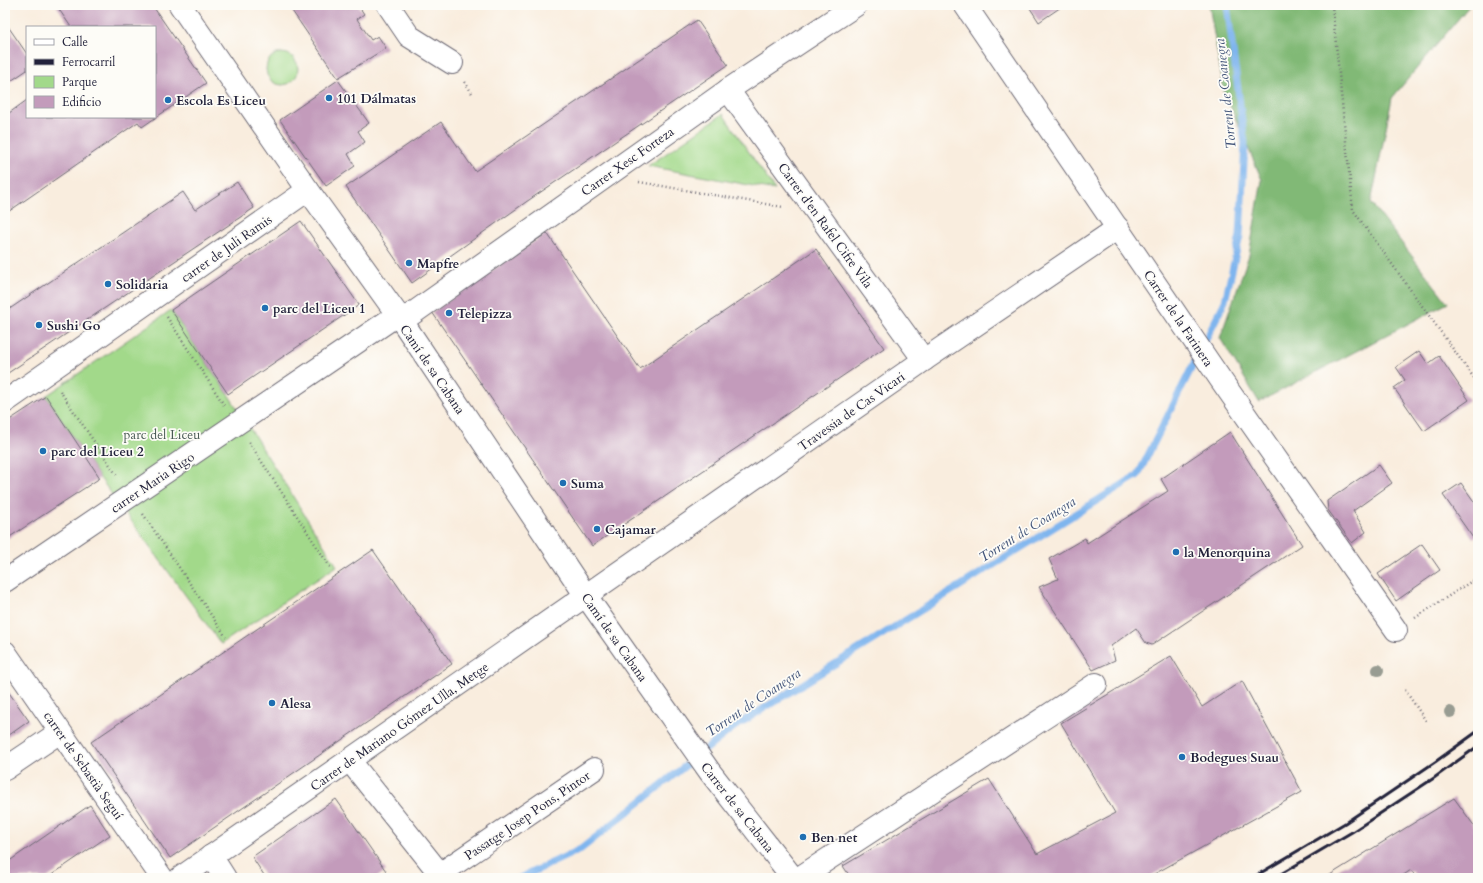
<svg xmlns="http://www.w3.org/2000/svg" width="1483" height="883" viewBox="0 0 1483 883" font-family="Cardo,serif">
	<rect width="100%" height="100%" fill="#fdfcf7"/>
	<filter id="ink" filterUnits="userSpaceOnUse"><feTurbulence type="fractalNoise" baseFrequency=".025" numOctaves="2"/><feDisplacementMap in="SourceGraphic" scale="8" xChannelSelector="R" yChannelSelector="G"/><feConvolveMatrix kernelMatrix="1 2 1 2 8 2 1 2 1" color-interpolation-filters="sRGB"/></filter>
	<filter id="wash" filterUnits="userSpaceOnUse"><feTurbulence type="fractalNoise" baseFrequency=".012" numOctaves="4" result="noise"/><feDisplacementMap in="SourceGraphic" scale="16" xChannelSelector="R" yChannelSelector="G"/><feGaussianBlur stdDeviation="0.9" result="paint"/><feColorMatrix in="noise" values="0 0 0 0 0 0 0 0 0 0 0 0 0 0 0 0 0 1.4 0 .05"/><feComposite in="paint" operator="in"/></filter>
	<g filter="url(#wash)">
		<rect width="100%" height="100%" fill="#f9edde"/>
		<g fill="#a2d98a" stroke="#627e62">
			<circle cx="282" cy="69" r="16"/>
			<polygon points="723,114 775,190 648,166"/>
			<polygon points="171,310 228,394 337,566 221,644 100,478 46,396"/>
		</g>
		<polygon fill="#81b976" stroke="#526e58" points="1209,5 1470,5 1392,98 1371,203 1448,303 1259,402 1220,338 1249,255 1262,180 1224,92"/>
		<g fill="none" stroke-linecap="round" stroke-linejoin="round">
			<polyline stroke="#7fb5ee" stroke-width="7" points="520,878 581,849 734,727 1138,475 1225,301 1240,236 1245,143 1227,5"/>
		</g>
		<g id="blocks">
			<g fill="#c39bbb">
				<polygon points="56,5 152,5 206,83 142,127 138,122 5,214 5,116 27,100 27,117 155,117 155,27 71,27"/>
				<polygon points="288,5 358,5 364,14 357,19 371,40 378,36 386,48 338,78"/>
				<polygon points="1028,5 1064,5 1039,22"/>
				<polygon points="697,20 728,65 526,202 412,283 346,187 441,122 475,171"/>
				<polygon points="5,22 27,54 27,70 5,85"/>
				<polygon points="338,80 369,123 358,131 365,142 348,154 355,166 326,186 280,120"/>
				<polygon points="237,182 254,208 5,375 5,312 183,192 195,210"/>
				<polygon points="301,221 359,305 228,394 171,310"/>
				<polygon points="547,233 640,369 816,249 884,348 592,546 432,312"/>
				<polygon points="1419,351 1428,364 1439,356 1469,400 1424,431 1394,388 1405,380 1396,367"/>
				<polygon points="46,396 100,478 5,540 5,423"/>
				<polygon points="1230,432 1302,545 1152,645 1146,643 1136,628 1111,646 1115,660 1093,670 1039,587 1058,579 1049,559 1085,538 1087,543 1168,491 1161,479"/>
				<polygon points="1379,465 1392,483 1353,511 1366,532 1352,543 1328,510 1327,501"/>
				<polygon points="1461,483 1478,507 1478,535 1473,538 1443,495"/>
				<polygon points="1422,544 1440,570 1396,601 1378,574"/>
				<polygon points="373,550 452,664 170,858 91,742"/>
				<polygon points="1171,656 1202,707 1242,681 1302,792 1147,878 851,878 843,866 989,779 1037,854 1115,813 1061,723"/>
				<polygon points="5,687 29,721 5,738"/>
				<polygon points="1454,798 1478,831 1478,878 1417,878 1411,870 1399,878 1325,878"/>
				<polygon points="336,799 386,871 376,878 266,878 252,857"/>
				<polygon points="90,805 110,835 47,878 5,878 5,864"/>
			</g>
		</g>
	</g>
	<g filter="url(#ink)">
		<use href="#blocks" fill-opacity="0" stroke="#6d6974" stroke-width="1"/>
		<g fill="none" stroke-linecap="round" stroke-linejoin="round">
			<defs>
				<g id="minor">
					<polyline points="180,5 308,190 402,321 586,596 710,772 793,878"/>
					<polyline points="388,5 409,36 452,63"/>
					<polyline points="965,5 1221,380 1396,630"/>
					<polyline points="728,90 924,360"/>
					<polyline points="402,321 728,90 856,5"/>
					<polyline points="5,402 308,190"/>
					<polyline points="5,581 397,315"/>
					<polyline points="5,652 162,878"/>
					<polyline points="350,761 440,874"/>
					<polyline points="5,769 60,732"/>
					<polyline points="211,856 225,878"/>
					<polyline points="180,878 924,360 1118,228"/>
					<polyline points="434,878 594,769"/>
					<polyline points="799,878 1096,684"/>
				</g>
			</defs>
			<use href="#minor" stroke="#6d6974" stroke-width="24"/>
			<g stroke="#6d6974" stroke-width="2.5" stroke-dasharray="1 3" stroke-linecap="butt">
				<polyline points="595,5 597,8"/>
				<polyline points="1332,5 1353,210 1474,378 1478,380"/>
				<polyline points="465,82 473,95"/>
				<polyline points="639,182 783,207"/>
				<polyline points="167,317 224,405"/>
				<polyline points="60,391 118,477"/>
				<polyline points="249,442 330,567"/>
				<polyline points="143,514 226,637"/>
				<polyline points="1415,618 1478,577"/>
				<polyline points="1405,690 1426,721"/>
				<polyline points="1477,794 1478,796"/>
			</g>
			<use href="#minor" stroke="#fff" stroke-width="22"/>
			<g stroke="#22223b" stroke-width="3">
				<polyline points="1252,878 1345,823 1435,762 1478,731"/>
				<polyline points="1274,878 1352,832 1434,778 1478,746"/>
			</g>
		</g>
		<g fill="#989c92">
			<circle cx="1378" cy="670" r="6"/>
			<circle cx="1450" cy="712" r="6"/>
		</g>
	</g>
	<g fill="#1f6fb2" stroke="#fdfcf7" stroke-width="1.5">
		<circle cx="329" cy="98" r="4"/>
		<circle cx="168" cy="100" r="4"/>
		<circle cx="409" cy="263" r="4"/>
		<circle cx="108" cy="284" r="4"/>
		<circle cx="265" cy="308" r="4"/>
		<circle cx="449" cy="313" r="4"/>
		<circle cx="39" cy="325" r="4"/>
		<circle cx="43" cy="451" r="4"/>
		<circle cx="563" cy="483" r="4"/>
		<circle cx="597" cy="529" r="4"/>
		<circle cx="1176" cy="552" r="4"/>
		<circle cx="272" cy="703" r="4"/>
		<circle cx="1182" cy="757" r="4"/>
		<circle cx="803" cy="837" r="4"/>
	</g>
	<g text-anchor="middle" stroke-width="3.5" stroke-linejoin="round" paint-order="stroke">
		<g font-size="13" font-weight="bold" fill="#22223b" stroke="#fdfcf7" text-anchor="start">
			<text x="337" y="103">101 Dálmatas</text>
			<text x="176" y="105">Escola Es Liceu</text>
			<text x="417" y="268">Mapfre</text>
			<text x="116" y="289">Solidaria</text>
			<text x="273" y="313">parc del Liceu 1</text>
			<text x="457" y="318">Telepizza</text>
			<text x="47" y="330">Sushi Go</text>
			<text x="51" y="456">parc del Liceu 2</text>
			<text x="571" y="488">Suma</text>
			<text x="605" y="534">Cajamar</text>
			<text x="1184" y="557">la Menorquina</text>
			<text x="280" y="708">Alesa</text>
			<text x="1190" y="762">Bodegues Suau</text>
			<text x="811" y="842">Ben net</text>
		</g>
		<g font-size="13" fill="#22223b" stroke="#fdfcf7">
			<text transform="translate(627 161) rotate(-35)" y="5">Carrer Xesc Forteza</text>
			<text transform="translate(826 225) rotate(54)" y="5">Carrer d'en Rafel Cifre Vila</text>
			<text transform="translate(226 248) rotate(-35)" y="5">carrer de Juli Ramis</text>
			<text transform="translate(1179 318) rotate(56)" y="5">Carrer de la Farinera</text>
			<text transform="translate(433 369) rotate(56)" y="5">Camí de sa Cabana</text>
			<text transform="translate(851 411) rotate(-35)" y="5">Travessia de Cas Vicari</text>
			<text transform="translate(152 482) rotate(-34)" y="5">carrer Maria Rigo</text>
			<text transform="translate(615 637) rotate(55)" y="5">Camí de sa Cabana</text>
			<text transform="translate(399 726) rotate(-35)" y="5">Carrer de Mariano Gómez Ulla, Metge</text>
			<text transform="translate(84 765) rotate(55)" y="5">carrer de Sebastià Seguí</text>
			<text transform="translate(738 807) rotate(52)" y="5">Carrer de sa Cabana</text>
			<text transform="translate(527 815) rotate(-34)" y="5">Passatge Josep Pons, Pintor</text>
		</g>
		<g font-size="13" fill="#485953" stroke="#fdfcf7">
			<text x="162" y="439">parc del Liceu</text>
		</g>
		<g font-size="14" font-style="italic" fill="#43557a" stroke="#fdfcf7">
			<text transform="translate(1225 94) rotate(-96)" y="5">Torrent de Coanegra</text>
			<text transform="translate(1027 529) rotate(-32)" y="5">Torrent de Coanegra</text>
			<text transform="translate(753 702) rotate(-34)" y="5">Torrent de Coanegra</text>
		</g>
	</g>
	<rect width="1483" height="883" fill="none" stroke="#fdfcf7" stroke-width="20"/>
	<rect x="26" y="26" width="130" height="92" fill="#fdfcf7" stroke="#a5a5ac"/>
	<rect x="34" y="39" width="20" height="6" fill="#ffffff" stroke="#a5a5ac"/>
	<text x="62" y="46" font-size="12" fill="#22223b">Calle</text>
	<rect x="34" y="59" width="20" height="6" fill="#22223b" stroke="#a5a5ac"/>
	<text x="62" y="66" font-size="12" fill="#22223b">Ferrocarril</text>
	<rect x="34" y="76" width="20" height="12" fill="#a2d98a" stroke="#a5a5ac"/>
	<text x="62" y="86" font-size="12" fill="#22223b">Parque</text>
	<rect x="34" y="96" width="20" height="12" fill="#c39bbb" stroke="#a5a5ac"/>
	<text x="62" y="106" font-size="12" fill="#22223b">Edificio</text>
</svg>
